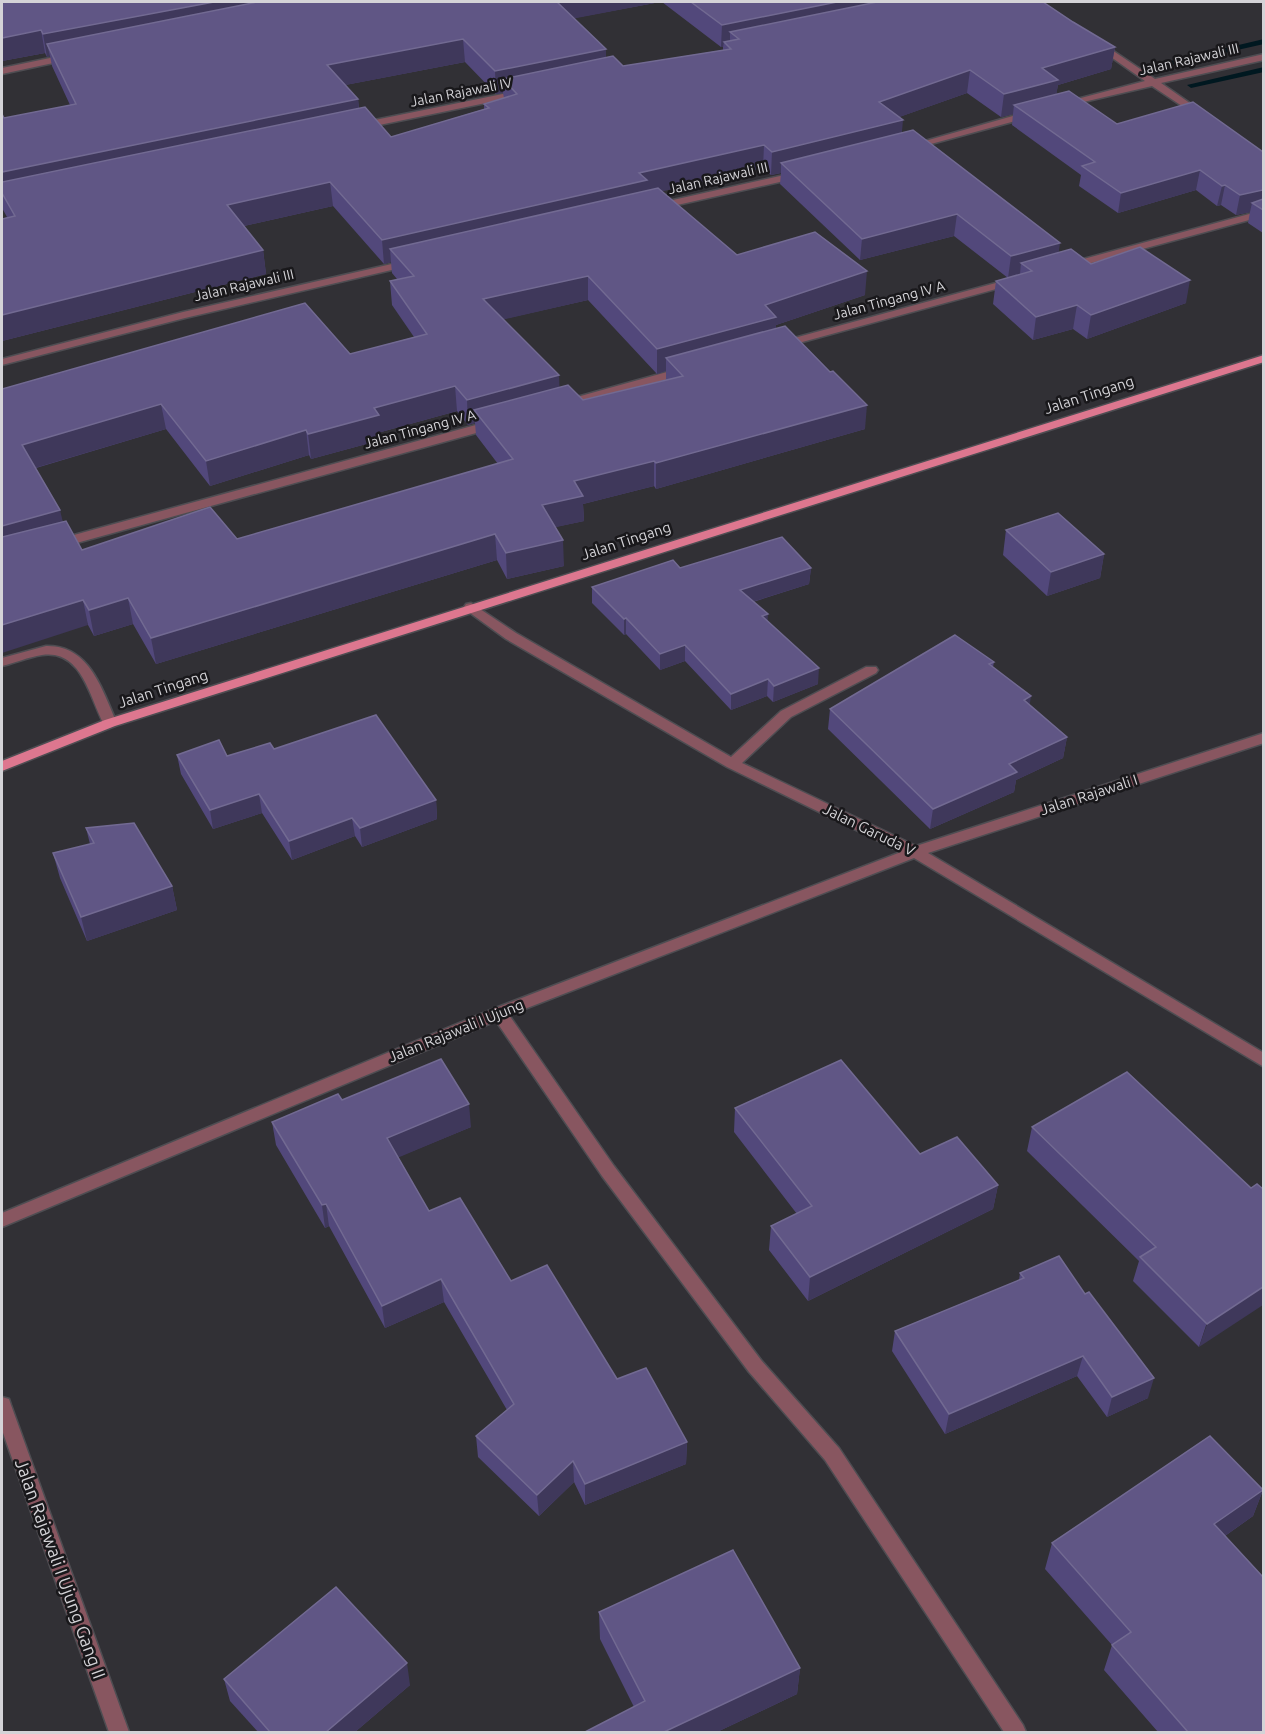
<svg xmlns="http://www.w3.org/2000/svg" width="1265" height="1734" viewBox="0 0 1265 1734" font-family="Ubuntu,sans-serif">
	<rect width="100%" height="100%" fill="#313035"/>
	<g fill="none" stroke-linecap="round" stroke-linejoin="round">
		<g fill="#001820" fill-rule="evenodd">
			<polygon points="1264,39 1264,44 1162,67 1158,64"/>
			<polygon points="1264,67 1264,72 1191,88 1187,85"/>
		</g>
		<defs>
			<g id="minor">
				<polygon points="1097,40 1155,79 1264,54 1264,60 1161,83 1204,113 1205,115 1200,118 1152,86 1062,107 1062,103 1145,81 1094,45 1092,43"/>
				<polygon points="69,54 72,55 72,59 2,74 2,68"/>
				<polygon points="522,90 527,93 525,95 360,129 355,126 360,123"/>
				<polygon points="1030,111 1035,114 1034,116 909,150 904,147"/>
				<polygon points="798,172 802,173 802,177 655,210 650,207 655,204"/>
				<polygon points="1264,210 1264,216 1069,269 1064,266 1065,264"/>
				<polygon points="409,260 414,263 413,265 185,318 2,365 2,359 183,312"/>
				<polygon points="1014,278 1018,279 1018,283 784,347 776,347 774,345 776,343"/>
				<polygon points="685,367 691,371 689,373 563,409 557,405 559,402"/>
				<polygon points="494,420 500,424 498,427 62,547 57,548 51,544 52,541"/>
				<polygon points="471,603 516,633 731,757 781,711 866,667 876,667 878,670 876,673 791,717 742,763 916,846 1264,733 1264,743 928,853 1264,1053 1264,1067 914,858 509,1015 614,1166 761,1360 839,1448 1023,1725 1026,1732 1004,1732 825,1460 749,1372 602,1176 496,1021 2,1227 2,1213 493,1009 901,852 727,767 506,639 466,610 464,607 466,604"/>
				<path d="M46,646c44,-1 56,44 71,77l-2,3h-10c-15,-26 -22,-77 -63,-71 -14,2 -27,8 -40,11v-8z"/>
				<polygon points="2,1397 9,1399 11,1405 129,1732 109,1732 2,1430"/>
			</g>
			<polygon id="major" points="1264,355 1264,362 115,726 2,771 2,761 105,720"/>
		</defs>
		<use href="#minor" stroke="#4e4d52" stroke-width="3"/>
		<use href="#major" stroke="#4e4d52" stroke-width="3"/>
		<use href="#minor" fill="#885660" fill-rule="evenodd"/>
		<use href="#major" fill="#dd778f" fill-rule="evenodd"/>
	</g>
	<g fill="#52487b" fill-rule="evenodd">
		<path d="M2,2h658l-86,16 32,40 17,8 100,-16v-3h-2l-59,-45h381l30,20 42,25 -4,22 -53,16 -2,9 61,30 146,28v81l-15,-10 2,-11 -14,3 -15,-10 -4,1 -21,-16 -78,23 -39,-27 2,-11 -69,-50 1,-11 -12,3 -34,-24 -68,24 3,16 157,120 32,11 95,39 -99,36 -14,-10 -40,11 -40,-36 3,-23 12,-3 -54,-42 -94,24 -80,-76 1,-11 -10,2 -8,-7 -102,23 76,64 128,40 -89,30v3l89,101 -209,60 -2,-3 -71,18 1,17 -29,6 9,39 -57,13 -10,-19 -341,104 -23,-40 -39,12 -6,-11 -86,-236 348,-35 64,-17 -22,-32 -2,-24 7,-2 -5,-6 -1,-11 -7,2 -51,-58 -89,20 19,24 3,24 -264,67v-122l5,-2 -5,-9v-94l2,4 66,-13 -18,-39 -2,-10 -3,1 -2,-4 -43,8zM465,62l31,32 7,-1 1,5 -20,6v5l-93,28 -32,-28 -1,-10 -13,-14zM588,300l69,74 9,-3v9l-83,20 -24,-13 -56,-68zM457,411l11,14 7,-2 1,12 22,29 -261,75 -155,11 -19,-28 -27,-54 130,-39 44,57 99,-31 2,4 70,-19v-8z"/>
		<polygon points="1006,530 1104,554 1100,578 1047,596 1003,555"/>
		<polygon points="680,568 811,568 809,584 753,602 818,684 773,702 767,696 731,710 685,661 660,670 626,634 624,635 592,603 592,587"/>
		<polygon points="994,662 993,667 1030,705 1067,737 1063,758 1016,780 1014,792 930,829 828,729 830,709"/>
		<polygon points="274,749 436,800 437,819 362,847 355,836 292,860 262,813 213,829 181,774 177,755 227,756"/>
		<polygon points="86,828 172,886 177,910 87,941 60,878 53,853 90,844"/>
		<polygon points="342,1100 471,1127 398,1157 429,1211 511,1281 687,1442 686,1464 585,1505 574,1482 539,1516 478,1457 476,1436 507,1410 444,1302 385,1328 329,1226 325,1228 276,1145 272,1122"/>
		<polygon points="735,1108 920,1154 998,1185 993,1209 808,1301 769,1250 771,1226 797,1214 734,1132"/>
		<polygon points="1032,1127 1251,1188 1199,1347 1133,1281 1139,1261 1027,1151"/>
		<polygon points="1020,1273 1148,1398 1107,1417 1077,1376 945,1434 892,1351 895,1331 1019,1280"/>
		<polygon points="1263,1490 1253,1516 1225,1536 1263,1732 1158,1732 1104,1670 1112,1645 1045,1569 1052,1543"/>
		<polygon points="599,1612 800,1668 797,1694 717,1732 585,1732 634,1707 600,1639"/>
		<polygon points="224,1679 410,1685 355,1732 258,1732 230,1701"/>
	</g>
	<g fill="#3f385b">
		<polygon points="214,2 330,2 47,44 50,56 47,57 43,34"/>
		<polygon points="555,2 660,2 556,22"/>
		<polygon points="837,2 942,2 739,39 730,32 730,46 724,42 723,47 721,47 722,25"/>
		<polygon points="41,30 45,53 2,61 2,38"/>
		<polygon points="463,39 465,62 330,88 327,65"/>
		<polygon points="1115,47 1111,69 1058,85 1055,103 1014,105 1013,114 1001,117 1004,94 1042,68"/>
		<polygon points="606,49 606,71 503,79 503,93 496,94 495,71"/>
		<polygon points="970,70 967,93 877,125 879,102"/>
		<polygon points="358,99 360,122 2,193 2,172"/>
		<polygon points="903,120 901,143 781,163 781,173 771,175 772,152"/>
		<polygon points="764,145 763,168 647,195 390,249 391,262 384,264 382,240 639,173"/>
		<polygon points="1200,170 1196,190 1118,213 1121,193"/>
		<polygon points="330,182 333,206 230,229 227,205"/>
		<polygon points="1225,185 1221,205 1217,206 1222,186"/>
		<polygon points="1263,190 1263,209 1252,203 1250,212 1236,215 1240,195"/>
		<polygon points="957,214 954,236 860,260 862,239"/>
		<polygon points="1060,243 1057,264 1021,263 1020,274 1008,278 1011,256"/>
		<polygon points="263,250 266,274 2,341 2,315"/>
		<polygon points="867,271 865,295 776,325 775,341 666,358 666,371 657,374 657,349 765,305"/>
		<polygon points="588,276 588,300 484,324 483,299"/>
		<polygon points="1190,280 1186,303 1087,339 1091,315"/>
		<polygon points="1077,305 1073,329 1033,340 1036,317"/>
		<polygon points="559,375 560,400 474,410 475,423 468,425 467,400"/>
		<polygon points="455,386 457,411 381,432 381,440 311,459 308,434 374,408"/>
		<polygon points="161,404 166,429 28,470 22,445"/>
		<polygon points="867,405 865,429 656,489 656,463"/>
		<polygon points="306,430 309,455 210,486 206,461"/>
		<polygon points="654,461 654,486 583,504 584,521 543,530 542,505 574,481"/>
		<polygon points="60,510 66,535 2,553 2,526"/>
		<polygon points="495,534 497,560 156,664 151,638"/>
		<polygon points="563,540 564,566 507,579 506,553"/>
		<polygon points="1104,554 1100,578 1047,596 1051,572"/>
		<polygon points="811,568 809,584 739,606 740,590"/>
		<polygon points="128,598 133,624 94,636 89,610"/>
		<polygon points="83,600 88,625 2,653 2,625"/>
		<polygon points="768,614 767,630 762,616"/>
		<polygon points="626,618 626,634 624,635 624,619"/>
		<polygon points="685,645 685,661 660,670 660,654"/>
		<polygon points="819,668 818,684 773,702 774,686"/>
		<polygon points="768,679 767,696 731,710 731,694"/>
		<polygon points="1031,696 1028,716 1024,700"/>
		<polygon points="1067,737 1063,758 1016,780 1014,792 930,829 933,809 1009,764"/>
		<polygon points="259,794 262,813 213,829 210,810"/>
		<polygon points="436,800 437,819 362,847 360,828"/>
		<polygon points="352,818 355,836 292,860 289,841"/>
		<polygon points="172,886 177,910 87,941 81,917"/>
		<polygon points="469,1104 471,1127 390,1161 387,1138"/>
		<polygon points="998,1185 993,1209 808,1301 810,1277"/>
		<polygon points="326,1204 329,1226 325,1228 322,1205"/>
		<polygon points="441,1279 444,1302 385,1328 382,1306"/>
		<polygon points="1263,1287 1263,1305 1199,1347 1207,1324"/>
		<polygon points="1083,1356 1077,1376 945,1434 949,1414"/>
		<polygon points="1154,1378 1148,1398 1107,1417 1112,1397"/>
		<polygon points="687,1442 686,1464 585,1505 585,1484"/>
		<polygon points="573,1461 574,1482 539,1516 537,1495"/>
		<polygon points="1263,1490 1253,1516 1205,1550 1214,1524"/>
		<polygon points="407,1663 410,1685 355,1732 326,1732"/>
		<polygon points="800,1668 797,1694 717,1732 664,1732"/>
	</g>
	<g fill="#605685" stroke="#726a92" stroke-width="1.5">
		<polygon points="2,2 214,2 43,34 41,30 2,38"/>
		<polygon points="257,2 557,2 606,49 495,71 463,39 327,65 358,99 2,172 2,114 4,118 76,104 47,44"/>
		<polygon points="691,2 837,2 722,25"/>
		<polygon points="877,2 1043,2 1073,22 1115,47 1042,68 1058,80 1004,94 970,70 879,102 903,120 772,152 764,145 639,173 647,180 382,240 330,182 227,205 263,250 2,315 2,219 15,216 2,193 2,182 365,107 391,137 489,108 484,104 517,94 503,79 613,56 623,66 731,49 724,42 739,39 730,32"/>
		<polygon points="1069,91 1117,124 1193,102 1263,152 1263,190 1240,195 1225,185 1222,186 1200,170 1121,193 1082,166 1095,162 1014,105"/>
		<polygon points="913,130 1060,243 1011,256 957,214 862,239 781,163"/>
		<polygon points="658,188 737,255 815,232 867,271 765,305 776,317 657,349 588,276 483,299 559,375 467,400 455,386 374,408 379,415 308,434 306,430 206,461 161,404 22,445 60,510 2,526 2,389 305,303 350,354 427,334 390,281 414,276 390,249"/>
		<polygon points="1263,199 1263,210 1252,203"/>
		<polygon points="1140,247 1190,280 1091,315 1077,305 1036,317 996,281 1032,271 1021,263 1071,249 1091,264"/>
		<polygon points="785,326 830,372 833,371 867,405 656,463 654,461 574,481 583,496 542,505 563,540 506,553 495,534 151,638 128,598 89,610 83,600 2,625 2,537 66,521 82,550 210,507 237,539 513,459 474,410 568,385 583,400 683,376 666,358"/>
		<polygon points="1058,513 1104,554 1051,572 1006,530"/>
		<polygon points="782,537 811,568 740,590 768,614 762,616 819,668 774,686 768,679 731,694 685,645 660,654 626,618 624,619 592,587 673,560 680,568"/>
		<polygon points="955,635 994,662 989,664 1031,696 1024,700 1067,737 1009,764 1017,772 933,809 830,709"/>
		<polygon points="376,715 436,800 360,828 352,818 289,841 259,794 210,810 177,755 219,740 227,756 270,743 274,749"/>
		<polygon points="134,823 172,886 81,917 53,853 94,843 86,828"/>
		<polygon points="441,1059 469,1104 387,1138 429,1211 460,1198 511,1281 547,1265 617,1379 646,1368 687,1442 585,1484 573,1461 537,1495 476,1436 514,1404 441,1279 382,1306 326,1204 322,1205 272,1122 338,1094 342,1100"/>
		<polygon points="841,1060 920,1154 957,1137 998,1185 810,1277 771,1226 812,1206 735,1108"/>
		<polygon points="1127,1072 1251,1188 1257,1184 1263,1189 1263,1287 1207,1324 1140,1257 1156,1247 1032,1127"/>
		<polygon points="1059,1256 1085,1294 1089,1292 1154,1378 1112,1397 1083,1356 949,1414 895,1331 1024,1278 1020,1273"/>
		<polygon points="1210,1436 1263,1490 1214,1524 1263,1577 1263,1732 1188,1732 1112,1645 1131,1632 1052,1543"/>
		<polygon points="733,1550 800,1668 664,1732 585,1732 645,1701 599,1612"/>
		<polygon points="336,1587 407,1663 326,1732 270,1732 224,1679"/>
	</g>
	<g text-anchor="middle" stroke-width="5" stroke-linejoin="round" paint-order="stroke">
		<g font-size="14" fill="#d4d3d7" stroke="#19181b">
			<text transform="translate(1189 59) rotate(-13)" y="5">Jalan Rajawali III</text>
			<text transform="translate(461 92) rotate(-11)" y="5">Jalan Rajawali IV</text>
			<text transform="translate(718 178) rotate(-13)" y="5">Jalan Rajawali III</text>
			<text transform="translate(244 285) rotate(-13)" y="5">Jalan Rajawali III</text>
			<text transform="translate(889 300) rotate(-15)" y="5">Jalan Tingang IV A</text>
			<text transform="translate(420 429) rotate(-15)" y="5">Jalan Tingang IV A</text>
		</g>
		<g font-size="15" fill="#d4d3d7" stroke="#19181b">
			<text transform="translate(1089 395) rotate(-18)" y="5">Jalan Tingang</text>
			<text transform="translate(626 541) rotate(-18)" y="5">Jalan Tingang</text>
			<text transform="translate(163 689) rotate(-18)" y="5">Jalan Tingang</text>
			<text transform="translate(1089 795) rotate(-18)" y="5">Jalan Rajawali I</text>
			<text transform="translate(869 830) rotate(26)" y="5">Jalan Garuda V</text>
			<text transform="translate(456 1031) rotate(-22)" y="5">Jalan Rajawali I Ujung</text>
		</g>
		<g font-size="18" fill="#d4d3d7" stroke="#19181b">
			<text transform="translate(60 1569) rotate(70)" y="6">Jalan Rajawali I Ujung Gang II</text>
		</g>
	</g>
	<rect width="1265" height="1734" fill="none" stroke="#d4d3d7" stroke-width="6"/>
</svg>
